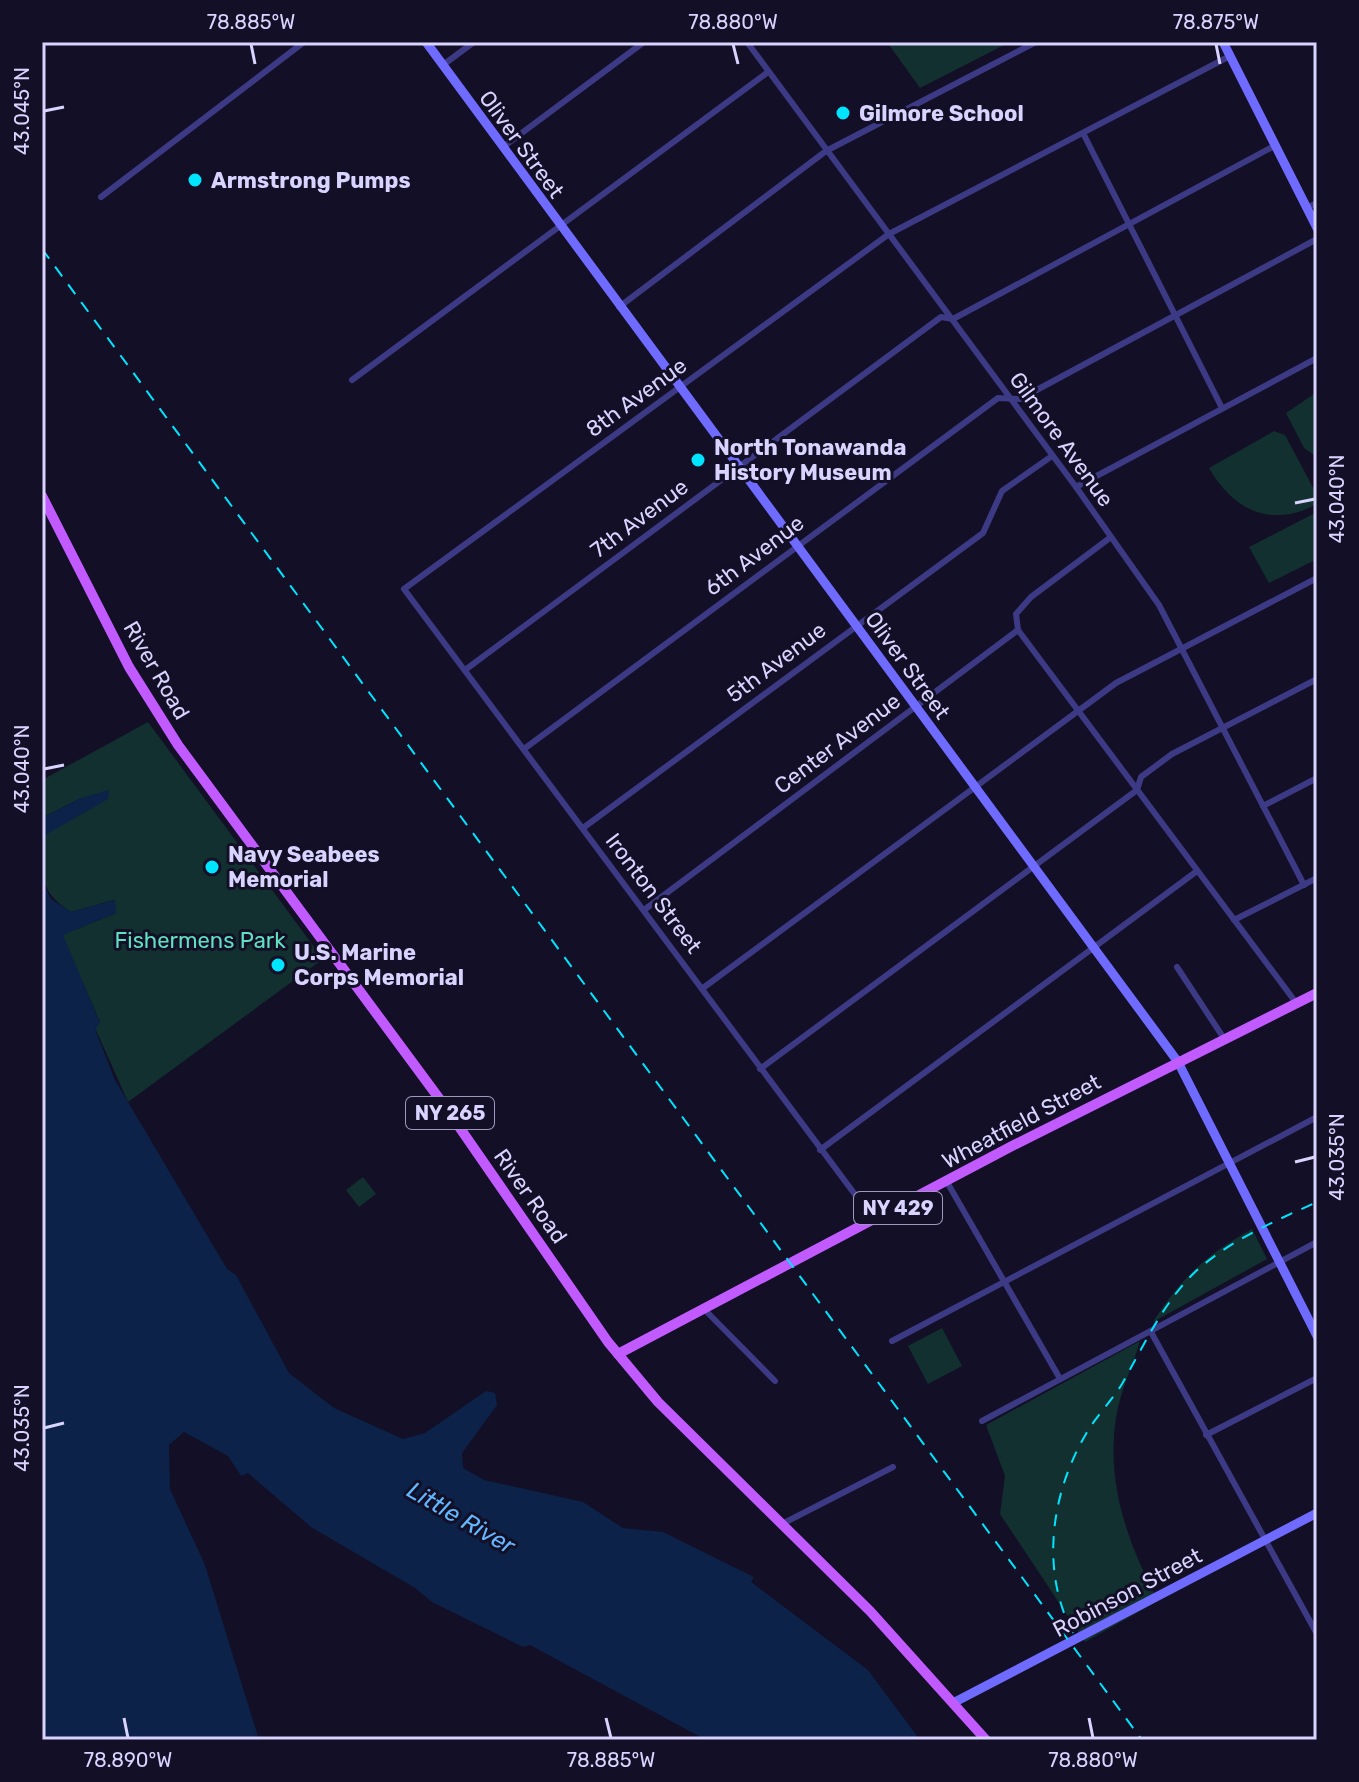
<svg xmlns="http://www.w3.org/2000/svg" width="1359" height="1782" viewBox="0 0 1359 1782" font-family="Rubik,sans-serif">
	<rect width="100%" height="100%" fill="#130f26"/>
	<g fill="#12302f">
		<polygon points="887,42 1010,42 920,88"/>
		<polygon points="1317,392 1317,457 1304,448 1286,413"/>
		<path d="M1274,431l11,4 32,60v9c-46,25 -84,6 -108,-36z"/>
		<polygon points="1317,512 1317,559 1269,583 1249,547"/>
		<path d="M148,722l175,237 -195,143 -33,-74 5,-6 -38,-87 54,-22 -2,-13 -43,12c-34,-22 -29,-38 -29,-75l67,-46 -30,8 -37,19v-38z"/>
		<polygon points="363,1177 376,1194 359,1207 346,1190"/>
		<path d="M1252,1229l15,30 -114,63c28,-44 54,-68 99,-93z"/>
		<polygon points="942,1328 962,1366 928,1384 908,1346"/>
		<path d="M1140,1341c-7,24 -20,51 -24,77 -10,67 12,125 42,183l-73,41 -85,-128 5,-38 -19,-51z"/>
	</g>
	<g fill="#0c2248">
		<polygon points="109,790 108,799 42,837 42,818 79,799"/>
		<polygon points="42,880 51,899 71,912 115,900 116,913 63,935 100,1023 95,1029 115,1080 227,1269 236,1275 289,1373 334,1408 403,1439 425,1433 486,1391 495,1393 497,1405 462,1453 463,1468 484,1480 583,1502 623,1528 663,1532 754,1577 751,1582 868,1670 920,1740 706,1740 530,1645 523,1647 432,1602 415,1588 311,1527 248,1473 241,1476 228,1456 184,1432 169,1445 170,1489 205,1565 259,1740 42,1740"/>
	</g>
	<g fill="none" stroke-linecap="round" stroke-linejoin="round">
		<g stroke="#3d3a85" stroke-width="6">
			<polyline points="747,42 1076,487 1159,605 1304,885"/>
			<polyline points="443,65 474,42"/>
			<polyline points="1084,135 1222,408"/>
			<polyline points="503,147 644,42"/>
			<polyline points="101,197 304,42"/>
			<polyline points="1306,208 1317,203"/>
			<polyline points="619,307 826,151 1036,42"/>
			<polyline points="352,380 768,72"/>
			<polyline points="1076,487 1317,358"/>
			<polyline points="1018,630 1297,1004"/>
			<polyline points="465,670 941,317 953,319 1276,145"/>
			<polyline points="524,749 998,398 1020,399 1317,239"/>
			<polyline points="1263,806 1317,778"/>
			<polyline points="583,828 983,533 1002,491 1052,456"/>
			<polyline points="644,910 1018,630 1016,614 1031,597 1111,537"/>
			<polyline points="1234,920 1317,878"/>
			<polyline points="1177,967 1223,1037"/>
			<polyline points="703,988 1116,683 1317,578"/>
			<polyline points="760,1069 1137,790 1141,777 1172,754 1317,679"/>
			<polyline points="820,1150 1197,871"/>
			<polyline points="947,1182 1059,1377"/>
			<polyline points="874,1220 404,589 889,234 1230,56"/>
			<polyline points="704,1309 775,1381"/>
			<polyline points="1151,1332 1317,1634"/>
			<polyline points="892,1341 1317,1117"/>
			<polyline points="982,1421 1317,1242"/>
			<polyline points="1206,1435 1317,1378"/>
			<polyline points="782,1524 893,1467"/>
		</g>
		<g stroke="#6f6bff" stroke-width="9">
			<polyline points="426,42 1178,1062 1317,1336"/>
			<polyline points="1223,42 1317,228"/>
			<polyline points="953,1703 1317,1513"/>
		</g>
		<g stroke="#c25bff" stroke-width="10">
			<polyline points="42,496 129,667 178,745 444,1105 608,1342 658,1402 870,1611 986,1740"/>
			<polyline points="618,1354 1016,1144 1317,993"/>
		</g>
		<g stroke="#00e5ff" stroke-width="2" stroke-dasharray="12 10" stroke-linecap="butt">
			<polyline points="42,249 1142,1740"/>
			<path d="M1073,1633c-33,-62 -22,-140 13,-199 10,-18 25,-32 36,-50 22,-39 41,-81 73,-112 35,-32 80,-51 122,-70"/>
		</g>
	</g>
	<path fill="none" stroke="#d9d4ff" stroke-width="3" d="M251,44l4,20M733,44l5,20M1216,44l4,20M44,111l20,-4M1295,503l20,-4M44,769l20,-4M1295,1162l20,-5M44,1428l20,-5M124,1718l4,20M606,1718l5,20M1089,1718l4,20"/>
	<g fill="#00e5ff" stroke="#130f26" stroke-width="3">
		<circle cx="843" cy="113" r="8"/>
		<circle cx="195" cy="180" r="8"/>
		<circle cx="698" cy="460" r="8"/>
		<circle cx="212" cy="867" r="8"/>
		<circle cx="278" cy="965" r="8"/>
	</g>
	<g text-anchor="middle" stroke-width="6" stroke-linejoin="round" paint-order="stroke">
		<g fill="#130f26" stroke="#9e99be" stroke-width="2">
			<rect x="406" y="1097" width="88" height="32" rx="6"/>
			<rect x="854" y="1192" width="88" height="32" rx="6"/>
		</g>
		<g font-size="20" font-weight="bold" fill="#d9d4ff">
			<text x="450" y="1120">NY 265</text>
			<text x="898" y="1215">NY 429</text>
		</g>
		<g font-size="22" font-weight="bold" fill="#d9d4ff" stroke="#130f26" text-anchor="start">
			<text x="859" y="121">Gilmore School</text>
			<text x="211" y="188">Armstrong Pumps</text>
			<text x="714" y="455">North Tonawanda<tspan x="714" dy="25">History Museum</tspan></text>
			<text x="228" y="862">Navy Seabees<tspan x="228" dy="25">Memorial</tspan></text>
			<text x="294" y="960">U.S. Marine<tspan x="294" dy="25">Corps Memorial</tspan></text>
		</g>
		<g font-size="22" fill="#d9d4ff" stroke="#130f26">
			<text transform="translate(522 144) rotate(54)" y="8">Oliver Street</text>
			<text transform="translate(636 397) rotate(-36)" y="8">8th Avenue</text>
			<text transform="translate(1062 439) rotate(54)" y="8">Gilmore Avenue</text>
			<text transform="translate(639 518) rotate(-37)" y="8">7th Avenue</text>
			<text transform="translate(754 555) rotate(-37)" y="8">6th Avenue</text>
			<text transform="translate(776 662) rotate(-37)" y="8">5th Avenue</text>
			<text transform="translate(908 665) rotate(54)" y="8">Oliver Street</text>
			<text transform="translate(157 670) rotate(60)" y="8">River Road</text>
			<text transform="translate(837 743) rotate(-37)" y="8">Center Avenue</text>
			<text transform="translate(654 893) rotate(53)" y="8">Ironton Street</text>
			<text transform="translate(1021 1121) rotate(-28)" y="8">Wheatfield Street</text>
			<text transform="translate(531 1196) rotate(55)" y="8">River Road</text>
			<text transform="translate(1127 1592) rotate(-28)" y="8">Robinson Street</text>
		</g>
		<g font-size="22" fill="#5fe0c0" stroke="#130f26">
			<text x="200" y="948">Fishermens Park</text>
		</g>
		<g font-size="24" font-style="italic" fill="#62b6ff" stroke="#130f26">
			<text transform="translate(461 1518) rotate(30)" y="8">Little River</text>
		</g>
	</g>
	<rect width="1359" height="1782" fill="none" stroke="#130f26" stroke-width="88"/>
	<rect x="44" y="44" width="1271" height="1694" fill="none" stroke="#d9d4ff" stroke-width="3"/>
	<g font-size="20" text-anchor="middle" fill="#d9d4ff">
		<text x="251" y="29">78.885°W</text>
		<text x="733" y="29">78.880°W</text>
		<text x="1216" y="29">78.875°W</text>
		<text transform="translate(22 111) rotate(-90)" y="7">43.045°N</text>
		<text transform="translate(1337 499) rotate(-90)" y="7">43.040°N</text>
		<text transform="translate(22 769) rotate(-90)" y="7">43.040°N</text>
		<text transform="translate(1337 1157) rotate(-90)" y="7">43.035°N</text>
		<text transform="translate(22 1428) rotate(-90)" y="7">43.035°N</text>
		<text x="128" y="1767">78.890°W</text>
		<text x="611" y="1767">78.885°W</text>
		<text x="1093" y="1767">78.880°W</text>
	</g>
</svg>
